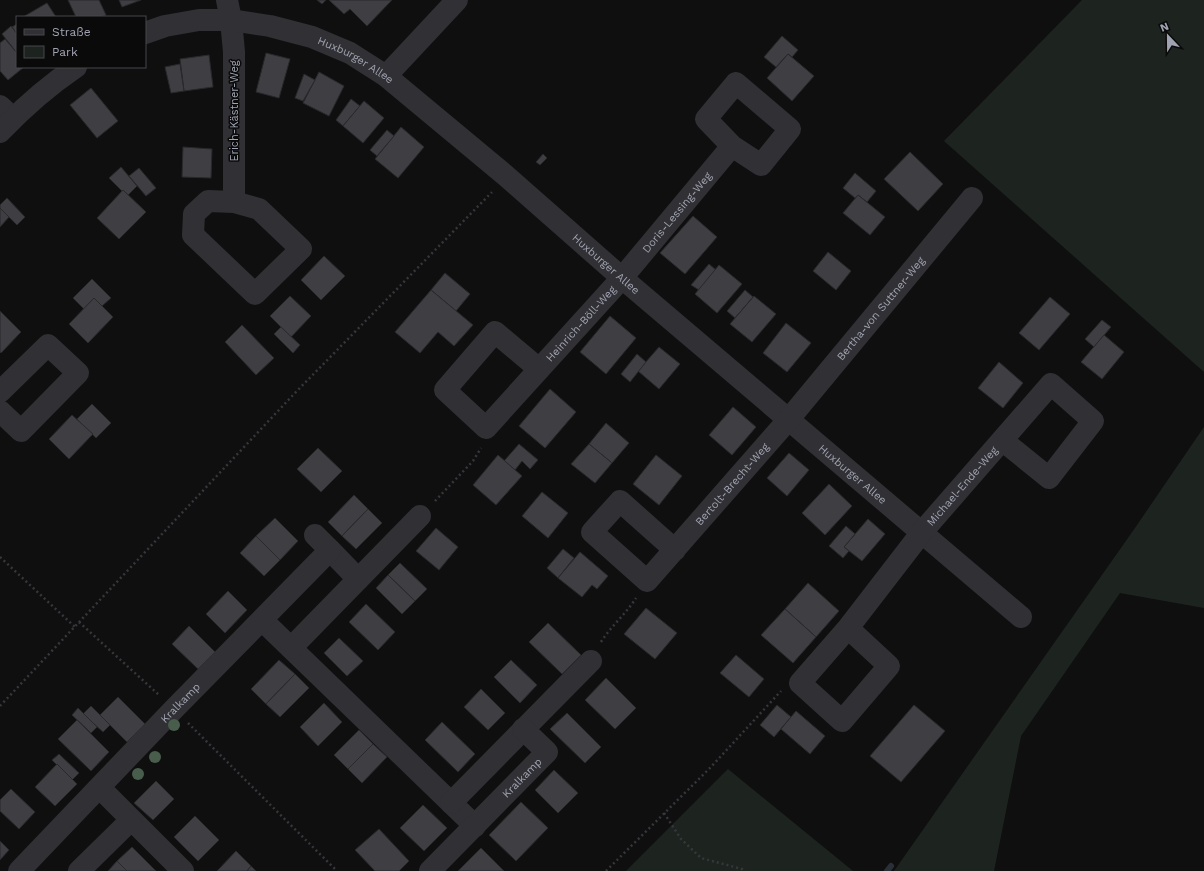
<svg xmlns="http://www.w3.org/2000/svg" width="1204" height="871" viewBox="0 0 1204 871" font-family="'Work Sans',sans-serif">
	<rect width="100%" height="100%" fill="#0f0f10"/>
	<g fill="#1d241f">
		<polygon points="1082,0 1204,0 1204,372 944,141"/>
		<polygon points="1204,427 1204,608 1120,593 1021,736 994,871 894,871 1135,528"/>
		<polygon points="728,769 853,871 626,871"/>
	</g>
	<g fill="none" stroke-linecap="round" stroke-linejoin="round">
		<polyline stroke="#293038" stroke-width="6" points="887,871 891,866"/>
	</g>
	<g fill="#3e3e43" stroke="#29292c">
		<polygon points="68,0 99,0 106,15 101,17 76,17"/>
		<polygon points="119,0 141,0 122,7"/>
		<polygon points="317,0 326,0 322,4"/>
		<polygon points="329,0 392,0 367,26 350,9 344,14"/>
		<polygon points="47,3 56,17 23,17"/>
		<polygon points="17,24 17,34 12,27"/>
		<polygon points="11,26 17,34 17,53 2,34"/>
		<polygon points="782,36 798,50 792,57 788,54 776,67 764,57"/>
		<polygon points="5,39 17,53 17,67 24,67 8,80 0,71 0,43"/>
		<polygon points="266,53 290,59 279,98 256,92"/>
		<polygon points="788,54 814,76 792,101 767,78"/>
		<polygon points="209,55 213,87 184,91 180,59"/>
		<polygon points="180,64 184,91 171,93 165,67"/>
		<polygon points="319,72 344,86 329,116 303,103"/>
		<polygon points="304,74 315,80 303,101 295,98"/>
		<polygon points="91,88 118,121 97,138 70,105"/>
		<polygon points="351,99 360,106 343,126 336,120"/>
		<polygon points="364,101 384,118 363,143 343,126"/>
		<polygon points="401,127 424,147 398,178 375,159"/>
		<polygon points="387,130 394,136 377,156 370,150"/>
		<polygon points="183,147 212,149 211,178 182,177"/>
		<polygon points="910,152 943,184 918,211 884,179"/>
		<polygon points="543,154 547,158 540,165 536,162"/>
		<polygon points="121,167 137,186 128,195 123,190 122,191 109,178"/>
		<polygon points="139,168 156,188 146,196 129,176"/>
		<polygon points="855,173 876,191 867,202 858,195 855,198 843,188"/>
		<polygon points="123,190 146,212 119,239 97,218"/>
		<polygon points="858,195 885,217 870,235 843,213"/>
		<polygon points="7,198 25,217 17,225 0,208 0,205"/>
		<polygon points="0,208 9,217 0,227"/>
		<polygon points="693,216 717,237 685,274 660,253"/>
		<polygon points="828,252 851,271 836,290 813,271"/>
		<polygon points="324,256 345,276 321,300 301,280"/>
		<polygon points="709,264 716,270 699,290 691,285"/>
		<polygon points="719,265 742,284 717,313 695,294"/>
		<polygon points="445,273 470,294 456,311 431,290"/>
		<polygon points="92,279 111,298 102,306 94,298 84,309 73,298"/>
		<polygon points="431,290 473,325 454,346 438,332 420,353 395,332"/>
		<polygon points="745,290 753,297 735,318 727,311"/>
		<polygon points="290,296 311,316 291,337 270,316"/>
		<polygon points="754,296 776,314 752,342 730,324"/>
		<polygon points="1050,297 1070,314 1039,350 1019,333"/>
		<polygon points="94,298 113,317 88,343 69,324"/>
		<polygon points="0,311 21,332 1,353 0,352"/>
		<polygon points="610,316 636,338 606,374 580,352"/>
		<polygon points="1102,320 1111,327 1094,347 1085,339"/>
		<polygon points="786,323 811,343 787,372 763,353"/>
		<polygon points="242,325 274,358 256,375 225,342"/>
		<polygon points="281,327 300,345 293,353 274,334"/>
		<polygon points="1104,335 1124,352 1102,379 1081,362"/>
		<polygon points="659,347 680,364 659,389 638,371"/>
		<polygon points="637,354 646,362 630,382 621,374"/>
		<polygon points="999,362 1023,383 1003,408 978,388"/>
		<polygon points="550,389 576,412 545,448 519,426"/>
		<polygon points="92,404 111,423 96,438 77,419"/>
		<polygon points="733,407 756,427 732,455 709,435"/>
		<polygon points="72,415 93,434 69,459 49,439"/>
		<polygon points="606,423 629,443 612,463 589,444"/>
		<polygon points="519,444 538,460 530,469 522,461 515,470 504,461"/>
		<polygon points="589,444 612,463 595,483 571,464"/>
		<polygon points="318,448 342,471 321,492 297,469"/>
		<polygon points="789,453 809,470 787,496 767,478"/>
		<polygon points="498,455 522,476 496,505 473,485"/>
		<polygon points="656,455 682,476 659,505 633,484"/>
		<polygon points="829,484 852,506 825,535 802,513"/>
		<polygon points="542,492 568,513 548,538 522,516"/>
		<polygon points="354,495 368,509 342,536 328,522"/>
		<polygon points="368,509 382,523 356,549 342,536"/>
		<polygon points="275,518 298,541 280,560 256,536"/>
		<polygon points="868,519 885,534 862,561 844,547"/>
		<polygon points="846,526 855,534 844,547 849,551 843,558 829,546"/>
		<polygon points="436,528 458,547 439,570 416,551"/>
		<polygon points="256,536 280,560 264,576 240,553"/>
		<polygon points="563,549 574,558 558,578 547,568"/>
		<polygon points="580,552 608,576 597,589 592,585 582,597 558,578"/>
		<polygon points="400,563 427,589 415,601 388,575"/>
		<polygon points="388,575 415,601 402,614 376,588"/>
		<polygon points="808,583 839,611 816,637 785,609"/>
		<polygon points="228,591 247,610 225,633 206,614"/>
		<polygon points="366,604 395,632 378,650 349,622"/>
		<polygon points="646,608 677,633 655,659 624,634"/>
		<polygon points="785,609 816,637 793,663 761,635"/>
		<polygon points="548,623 581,655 562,674 529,642"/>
		<polygon points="189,626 215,652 198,669 172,644"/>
		<polygon points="339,638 363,661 347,676 324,653"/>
		<polygon points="736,655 764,679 749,697 720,673"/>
		<polygon points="279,660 295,674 266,704 251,689"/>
		<polygon points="511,660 537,685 520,703 494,677"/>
		<polygon points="295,674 309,688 280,717 266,704"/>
		<polygon points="606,678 636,708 615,729 585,700"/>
		<polygon points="481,689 505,713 488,730 464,707"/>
		<polygon points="118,697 145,724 127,742 100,715"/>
		<polygon points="324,703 342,722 318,746 300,727"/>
		<polygon points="777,705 791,717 774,737 760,725"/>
		<polygon points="914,705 945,731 901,782 870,756"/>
		<polygon points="91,706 110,725 103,732 83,714"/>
		<polygon points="78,708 97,727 91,733 72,715"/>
		<polygon points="796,711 825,736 810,754 781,729"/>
		<polygon points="567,713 601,747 585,763 550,729"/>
		<polygon points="77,720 109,752 91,771 58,739"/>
		<polygon points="442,722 475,754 458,772 425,740"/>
		<polygon points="359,730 373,744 348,769 334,755"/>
		<polygon points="373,744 387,757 362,783 348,769"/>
		<polygon points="59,754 79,773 72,780 52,760"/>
		<polygon points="57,764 77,784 55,806 35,787"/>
		<polygon points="554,770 578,793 558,813 535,790"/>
		<polygon points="156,781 174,799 153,820 134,803"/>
		<polygon points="11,789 35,812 19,829 0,811 0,800"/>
		<polygon points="521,802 548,828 516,861 489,835"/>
		<polygon points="423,805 447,828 424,851 400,828"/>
		<polygon points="195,816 219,840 198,861 174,837"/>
		<polygon points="379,829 409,861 399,871 375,871 355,850"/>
		<polygon points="0,841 9,850 0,860"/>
		<polygon points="132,847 156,871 127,871 117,861"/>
		<polygon points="481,848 504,871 458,871"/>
		<polygon points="236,851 251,866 247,871 217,871"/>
		<polygon points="117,861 127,871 108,871"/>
		<polygon points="251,866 256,871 247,871"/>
	</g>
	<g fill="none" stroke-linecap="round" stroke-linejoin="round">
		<g stroke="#36373c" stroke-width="2.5" stroke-dasharray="2 3" stroke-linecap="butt">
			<polyline points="435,501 473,461 481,448"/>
			<polyline points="0,557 75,627"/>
			<polyline points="79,622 159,695"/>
			<path d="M601,642c10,-16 25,-28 35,-44"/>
			<polyline points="0,706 294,394 492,192"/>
			<polyline points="188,723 337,871"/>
			<polyline points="664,813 681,839 701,858 742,869 744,871"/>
			<polyline points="606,871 710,768 781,691"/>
		</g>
		<g stroke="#303035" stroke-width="22">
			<polyline points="227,0 231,20 234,52 234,202 259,209 301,249 255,294 193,235 194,214 208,201 234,202"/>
			<path id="s1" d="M145,33l20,-7 34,-6h32l39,6 42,11 38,16 36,23 119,99 117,103 399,339"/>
			<polyline points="386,76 457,0"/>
			<polyline points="0,106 13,118"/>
			<path d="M0,132c23,-24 48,-46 76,-65"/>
			<path id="s2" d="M539,369l-44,-37 -50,58 41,38 136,-150 110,-132 29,19 29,-36 -54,-46 -30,36 26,27"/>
			<polyline points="0,392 48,345 78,373 21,431 0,411"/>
			<polyline points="330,550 358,579"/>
			<path id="s3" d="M675,550l-55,-49 -28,31 55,49 142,-162 183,-221"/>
			<polyline points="262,620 475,826"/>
			<path id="s4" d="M848,628l41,38 -47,55 -42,-38 48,-55 74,-96 129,-148 42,37 -44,57 -47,-38"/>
			<polyline points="291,648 420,516"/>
			<polyline points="100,788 183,871"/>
			<polyline points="451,803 591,661"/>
			<path id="s5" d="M19,871l155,-162 156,-159 -15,-15"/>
			<polyline points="79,871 131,820"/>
			<path id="s6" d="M430,871l117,-119 -24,-23"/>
		</g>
	</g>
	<g fill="#485d4c">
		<circle cx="174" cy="725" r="6"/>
		<circle cx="155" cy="757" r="6"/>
		<circle cx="138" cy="774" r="6"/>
	</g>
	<g text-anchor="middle" stroke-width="3" stroke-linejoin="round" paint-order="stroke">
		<g font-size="11" fill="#a0a3b1" stroke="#0a0a0b">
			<text dy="4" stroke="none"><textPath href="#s1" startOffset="220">Huxburger Allee</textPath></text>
			<text transform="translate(234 111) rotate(-90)" y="4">Erich-Kästner-Weg</text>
			<text dy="4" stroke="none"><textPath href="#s2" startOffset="478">Doris-Lessing-Weg</textPath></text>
			<text dy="4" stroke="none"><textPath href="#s1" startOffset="544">Huxburger Allee</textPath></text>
			<text dy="4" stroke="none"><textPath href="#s3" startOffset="548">Bertha-von Suttner-Weg</textPath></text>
			<text dy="4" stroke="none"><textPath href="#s2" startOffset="331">Heinrich-Böll-Weg</textPath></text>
			<text dy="4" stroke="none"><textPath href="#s1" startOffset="868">Huxburger Allee</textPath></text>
			<text dy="4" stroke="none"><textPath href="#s3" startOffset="318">Bertolt-Brecht-Weg</textPath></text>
			<text dy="4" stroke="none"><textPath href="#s4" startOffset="440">Michael-Ende-Weg</textPath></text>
			<text dy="4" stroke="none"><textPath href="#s5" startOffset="233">Kralkamp</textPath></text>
			<text dy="4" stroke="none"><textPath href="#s6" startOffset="131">Kralkamp</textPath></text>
		</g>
	</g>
	<rect x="16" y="16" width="130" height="52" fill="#0a0a0b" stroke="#46474d"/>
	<rect x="24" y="29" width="20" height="6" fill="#303035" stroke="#46474d"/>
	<text x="52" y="36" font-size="12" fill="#a0a3b1">Straße</text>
	<rect x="24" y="46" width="20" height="12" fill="#1d241f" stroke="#46474d"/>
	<text x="52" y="56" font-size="12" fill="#a0a3b1">Park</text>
	<g transform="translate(1168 36) rotate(338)" stroke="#0a0a0b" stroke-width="3" paint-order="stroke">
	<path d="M0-3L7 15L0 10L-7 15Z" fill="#a0a3b1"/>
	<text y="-6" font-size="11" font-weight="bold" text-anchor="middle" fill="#a0a3b1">N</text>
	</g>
</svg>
